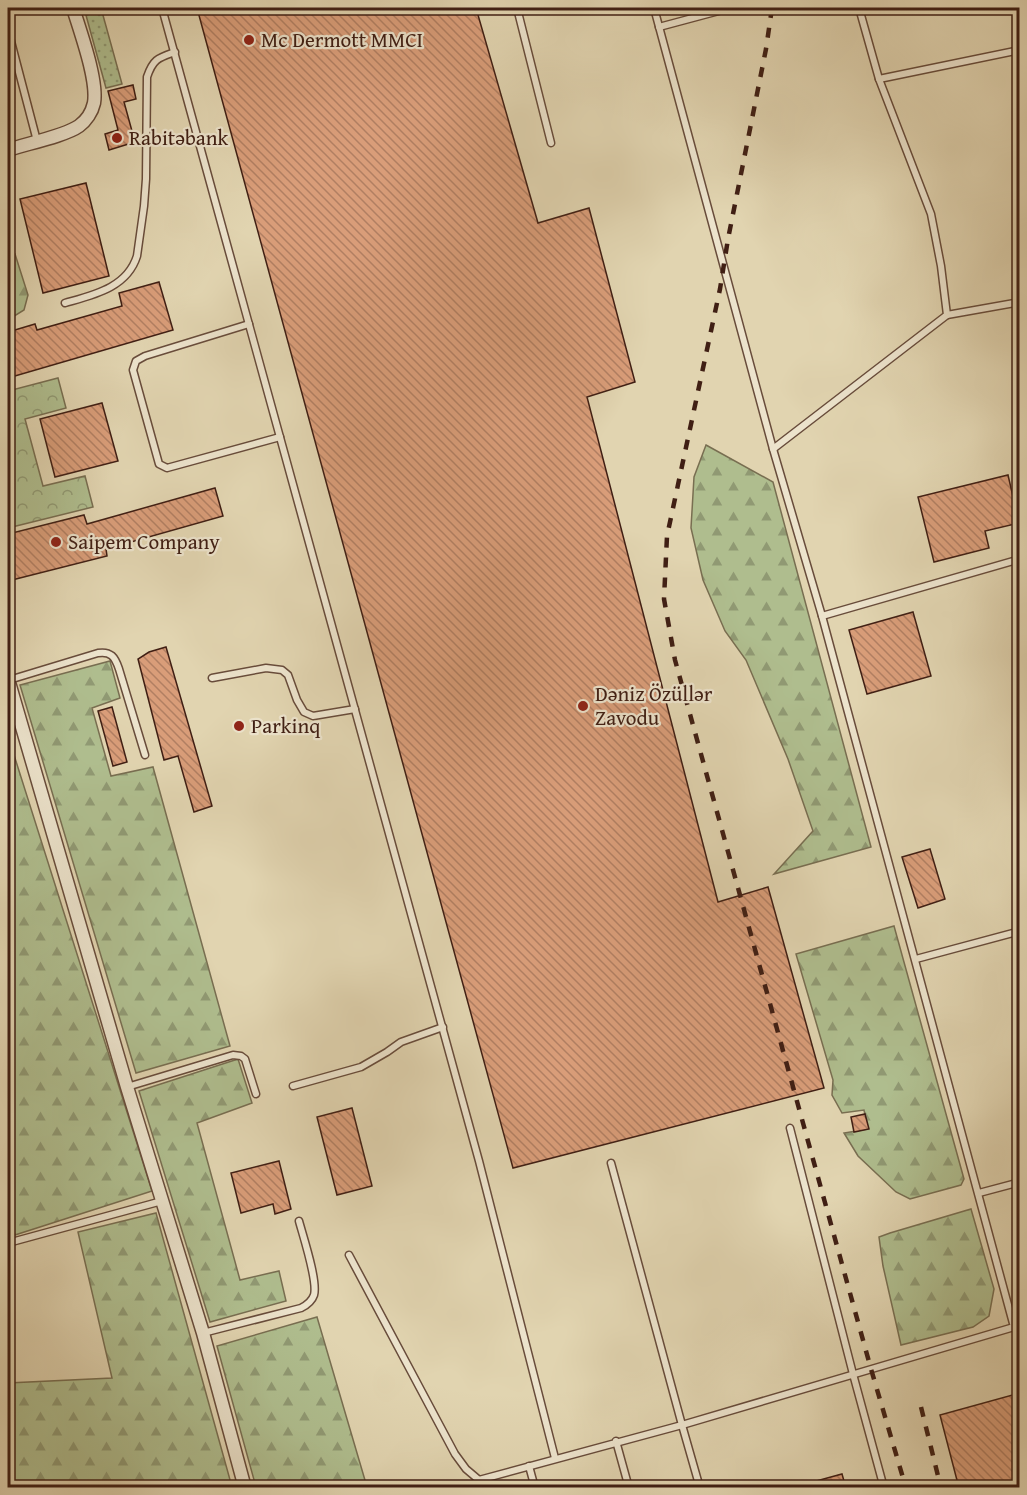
<svg xmlns="http://www.w3.org/2000/svg" width="1027" height="1495" viewBox="0 0 1027 1495" font-family="'Gentium Book Plus',serif">
	<defs>
		<pattern id="grass-dots" width="8" height="8" patternUnits="userSpaceOnUse" patternTransform="scale(1.5)"><rect width="8" height="8" fill="#afbd8e"/><path d="M2 2h.1M6 6h.1" fill="none" stroke="#909973" stroke-width="1.8" stroke-linecap="round"/></pattern>
		<pattern id="forest-firs" width="22" height="20" patternUnits="userSpaceOnUse" patternTransform="scale(1.5)"><rect width="22" height="20" fill="#afbd8e"/><path d="M5 1l3.5 6h-7zM16 11l3.5 6h-7z" fill="#909973"/></pattern>
		<pattern id="park-crowns" width="20" height="18" patternUnits="userSpaceOnUse" patternTransform="scale(1.5)"><rect width="20" height="18" fill="#afbd8e"/><path d="M2 6a3 3 0 1 1 6 0M12 15a3 3 0 1 1 6 0" fill="none" stroke="#909973"/></pattern>
		<pattern id="building-back-hatch" width="6" height="6" patternUnits="userSpaceOnUse" patternTransform="scale(1.5)"><rect width="6" height="6" fill="#d99d79"/><path d="M-1 5l2 2M0 0l6 6M5-1l2 2" fill="none" stroke="#b17f62"/></pattern>
	</defs>
	<rect width="100%" height="100%" fill="#e1d4b0"/>
	<filter id="stains"><feTurbulence type="fractalNoise" baseFrequency=".00333" numOctaves="4"/><feColorMatrix values="0 0 0 0 .2 0 0 0 0 .09 0 0 0 0 .02 0 0 0 .5 -.17"/></filter>
	<radialGradient id="worn" r=".72"><stop offset=".6" stop-color="#630" stop-opacity="0"/><stop offset="1" stop-color="#630" stop-opacity=".3"/></radialGradient>
	<polygon fill="url(#grass-dots)" stroke="#786e51" stroke-width="1.5" points="84,8 101,8 122,84 106,88"/>
	<g fill="url(#forest-firs)" stroke="#786e51" stroke-width="1.5">
		<polygon points="15,254 28,295 24,310 8,320 8,257"/>
		<polygon points="706,445 773,482 871,847 774,874 813,831 788,759 746,660 725,631 703,580 691,528 694,477"/>
		<polygon points="110,661 120,698 92,708 111,776 153,767 230,1046 136,1073 20,685"/>
		<polygon points="8,736 152,1191 15,1235 8,1211"/>
		<polygon points="894,926 964,1179 961,1185 910,1199 896,1192 858,1156 844,1133 868,1129 864,1110 842,1113 832,1095 833,1080 796,954"/>
		<polygon points="238,1059 252,1103 197,1123 240,1280 279,1271 286,1301 210,1322 139,1091"/>
		<polygon points="971,1209 994,1289 989,1316 973,1327 901,1345 883,1266 879,1237 890,1233"/>
		<polygon points="156,1213 232,1487 8,1487 8,1383 112,1378 78,1232"/>
		<polygon points="317,1317 367,1487 256,1487 217,1346"/>
	</g>
	<polygon fill="url(#park-crowns)" stroke="#786e51" stroke-width="1.5" points="58,378 66,408 25,419 43,486 85,476 93,507 8,528 8,391"/>
	<g fill="url(#building-back-hatch)" stroke="#401f14" stroke-width="1.5">
		<polygon points="197,8 476,8 538,223 589,208 635,382 587,397 718,902 768,887 824,1088 513,1168"/>
		<polygon points="133,85 136,99 124,102 135,142 109,150 105,134 118,130 108,91"/>
		<polygon points="86,183 109,276 43,293 20,199"/>
		<polygon points="159,282 173,330 8,378 8,332 35,324 37,330 122,306 119,293"/>
		<polygon points="102,403 118,461 55,477 40,419"/>
		<polygon points="1008,475 1019,523 985,531 989,548 934,562 918,497"/>
		<polygon points="215,488 223,516 106,549 107,556 8,581 8,534 84,515 87,524"/>
		<polygon points="913,612 931,676 867,694 849,630"/>
		<polygon points="166,647 212,806 194,812 178,756 164,760 138,659 149,652"/>
		<polygon points="112,707 127,762 113,766 98,711"/>
		<polygon points="930,849 945,899 918,908 902,857"/>
		<polygon points="352,1108 372,1186 337,1195 317,1117"/>
		<polygon points="865,1114 869,1129 854,1132 851,1117"/>
		<polygon points="279,1161 291,1209 275,1214 273,1204 241,1213 231,1173"/>
		<polygon points="1020,1393 1020,1488 959,1488 940,1415"/>
		<polygon points="842,1474 846,1488 805,1488 805,1484"/>
	</g>
	<g fill="none" stroke-linecap="round" stroke-linejoin="round">
		<defs>
			<g id="service">
				<polyline points="162,8 479,1161 555,1458"/>
				<polyline points="517,8 551,143"/>
				<polyline points="659,27 730,8"/>
				<polyline points="8,30 37,141"/>
				<polyline points="879,79 1020,50"/>
				<path d="M65,303c28,-8 62,-15 72,-47l7,-50 2,-27 1,-102c6,-18 11,-19 28,-25"/>
				<polyline points="947,315 1020,302"/>
				<polyline points="249,324 145,356 136,361 133,370 159,464 167,468 280,437"/>
				<polyline points="773,449 947,315 941,266 931,214 879,79 859,8"/>
				<polyline points="822,616 1020,559"/>
				<polyline points="212,678 266,668 282,670 288,675 297,700 304,712 313,716 355,709"/>
				<path d="M9,680l89,-27c13,-2 17,4 21,16l26,86"/>
				<polyline points="916,959 1020,931"/>
				<polyline points="293,1086 361,1067 387,1052 401,1042 443,1027"/>
				<polyline points="127,1087 233,1055 241,1056 245,1059 256,1094"/>
				<polyline points="790,1128 853,1374 884,1488"/>
				<polyline points="611,1163 682,1425 700,1488"/>
				<polyline points="979,1193 1020,1182"/>
				<polyline points="8,1243 162,1201"/>
				<polyline points="349,1255 455,1454 466,1469 479,1480"/>
				<path d="M203,1333l98,-25c6,-3 11,-7 13,-13 4,-14 -11,-59 -15,-74"/>
				<polyline points="616,1441 629,1488"/>
				<polyline points="529,1466 535,1488"/>
				<polyline points="469,1488 479,1480 682,1425 1014,1327 822,616 773,449 654,8"/>
			</g>
			<g id="minor">
				<path d="M8,150c17,-6 57,-14 71,-24 7,-5 13,-14 15,-23 4,-23 -14,-72 -21,-95"/>
				<polyline points="8,679 127,1087 203,1333 245,1488"/>
			</g>
		</defs>
		<use href="#service" stroke="#684c3b" stroke-width="9"/>
		<use href="#minor" stroke="#684c3b" stroke-width="15"/>
		<use href="#service" stroke="#ece3cc" stroke-width="6"/>
		<use href="#minor" stroke="#ece3cc" stroke-width="12"/>
		<g stroke="#401f14" stroke-width="4.5" stroke-dasharray="10 10" stroke-linecap="butt">
			<polyline points="772,8 766,49 728,239 720,289 667,536 664,599 675,660 871,1369 906,1488"/>
			<polyline points="921,1407 941,1488"/>
		</g>
	</g>
	<g fill="#8f2418" stroke="#ece3cc" stroke-width="2">
		<circle cx="249" cy="40" r="6"/>
		<circle cx="117" cy="138" r="6"/>
		<circle cx="56" cy="542" r="6"/>
		<circle cx="583" cy="706" r="6"/>
		<circle cx="239" cy="726" r="6"/>
	</g>
	<g text-anchor="middle" stroke-width="4.5" stroke-linejoin="round" paint-order="stroke">
		<g font-size="21" fill="#401f14" stroke="#ece3cc" text-anchor="start">
			<text x="261" y="47">Mc Dermott MMCI</text>
			<text x="129" y="145">Rabitəbank</text>
			<text x="68" y="549">Saipem Company</text>
			<text x="595" y="701">Dəniz Özüllər<tspan x="595" dy="24">Zavodu</tspan></text>
			<text x="251" y="733">Parkinq</text>
		</g>
	</g>
	<rect width="1027" height="1495" fill="none" stroke="#e1d4b0" stroke-width="30"/>
	<rect x="9" y="9" width="1009" height="1477" fill="none" stroke="#401f14" stroke-width="3"/>
	<rect x="15" y="15" width="997" height="1465" fill="none" stroke="#401f14" stroke-width="1.5"/>
	<rect width="100%" height="100%" filter="url(#stains)"/>
	<rect width="100%" height="100%" fill="url(#worn)"/>
</svg>
